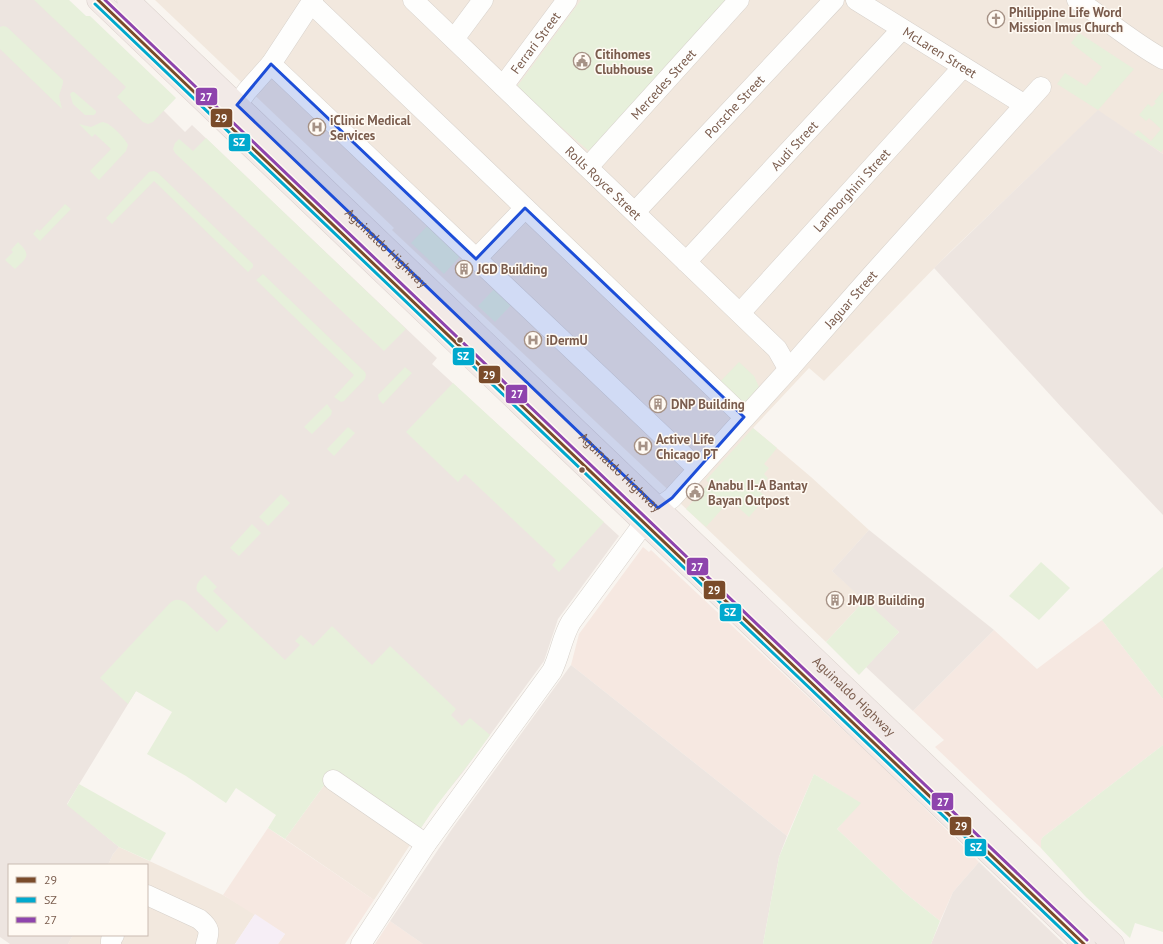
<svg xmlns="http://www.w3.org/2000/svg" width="1163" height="944" viewBox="0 0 1163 944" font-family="'PT Sans',sans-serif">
	<rect width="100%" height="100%" fill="#f9f5f0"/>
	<g fill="#f2e8de">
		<polygon points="155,0 1163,0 1163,154 1098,111 951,251 824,381 809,368 753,428 811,477 869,530 832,571 865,600 826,642 679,502 680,501 392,230 394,228"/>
		<polygon points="333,773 419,831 374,900 285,839"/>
		<polygon points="119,847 223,895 255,914 235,944 68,944 73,935 147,935 147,865 108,865 113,854"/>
	</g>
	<g fill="#f6e8e1">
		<polygon points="643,547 649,552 651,550 839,726 882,766 979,862 953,892 940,921 905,893 837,829 860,803 814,774 787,836 571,665 579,634"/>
		<polygon points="1102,620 1163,699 1163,745 1043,837 1041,840 1041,848 935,747 944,740 913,711 994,630 1037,669"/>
		<polygon points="268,828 374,900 345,944 278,944 285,934 223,895"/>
		<polygon points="390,921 423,944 375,944"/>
	</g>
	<g fill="#ede5e0">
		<polygon points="0,0 61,0 164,111 185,132 192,125 437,358 432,364 619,536 558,619 544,661 463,772 433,809 419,831 333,773 136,691 67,804 119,847 113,854 108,865 9,865 9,935 73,935 68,944 10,944 0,937"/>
		<polygon points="1098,110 1163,154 1163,515 1064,410 934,268"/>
		<polygon points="869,530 994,630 913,711 866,667 899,632 832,571"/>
		<polygon points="571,665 787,836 779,857 763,944 423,944 390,921 452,829"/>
		<polygon points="979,862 1064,944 931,944 953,892"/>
	</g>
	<polygon fill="#f6eef6" points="255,914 285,934 278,944 235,944"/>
	<g fill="#e7f0db">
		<polygon points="34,0 69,0 86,16 90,16 176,98 153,122 148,124 143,122 117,97 126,87"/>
		<polygon points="581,0 726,0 590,152 516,88"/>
		<polygon points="3,26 7,27 63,80 63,83 59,96 62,109 0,49 0,27"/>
		<polygon points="1079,33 1134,69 1098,110 1057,84 1065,73 1086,86 1102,67 1071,43"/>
		<polygon points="1163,91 1163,149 1161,152 1134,134 1138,130 1151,141 1161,129 1149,118 1146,121 1139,115 1148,104 1152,107 1156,103 1154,102"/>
		<polygon points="72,92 74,92 96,111 96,113 94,115 85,115 73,104 70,94"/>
		<path d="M102,122c8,0 23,16 26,23l-2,6 -27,29 -9,-9 21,-22 -16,-15 -3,3 -13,-13 12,3z"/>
		<polygon points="206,138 406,329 384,351 175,153 173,149 175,143 179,139 193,151"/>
		<polygon points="154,171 158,173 253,264 253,267 248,272 154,181 112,224 106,218 149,172"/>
		<polygon points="65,204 71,209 40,241 33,234 37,229 40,231"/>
		<polygon points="430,223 463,253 444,274 411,243"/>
		<path d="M18,242c14,14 9,15 -3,27l-10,-9 8,-8 -2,-2z"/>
		<polygon points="263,274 365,372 366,375 365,379 344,401 341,402 334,397 354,375 256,280"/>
		<polygon points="497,286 514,302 495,322 478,306"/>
		<polygon points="739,362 754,376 759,387 744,404 717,385"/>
		<polygon points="405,367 412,373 383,404 379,400 378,395"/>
		<polygon points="453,383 604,522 559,572 552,565 556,560 465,474 458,482 406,432"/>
		<polygon points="327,404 332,411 331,415 312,434 304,427"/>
		<polygon points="348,427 355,433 334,456 327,449"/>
		<polygon points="753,428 777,448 764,464 769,468 764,474 768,478 758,490 766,497 749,517 730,500 706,527 686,509 709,483 706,480"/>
		<polygon points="281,494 290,503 268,526 259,517"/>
		<polygon points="252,524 261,533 239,556 230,548"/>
		<polygon points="1041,562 1070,588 1039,620 1009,596"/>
		<polygon points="1163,567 1163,699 1102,620"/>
		<path d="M205,575l12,12 -4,4 72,69 15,-15 -5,-4 6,-6 12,11 19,-20 40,39 18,-19 66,63 -5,6 11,11 8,-8 20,17c-23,33 -50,63 -71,96l-86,-58 -48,66 -17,-11 8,-13 -40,-27 -10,15 -40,-27 -39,-22 25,-42 -36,-21 -8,13 -28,-26 70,-75c5,-4 8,-4 15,-1l32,30 11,-11 -31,-30c-2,-7 3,-11 8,-16z"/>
		<polygon points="865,600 899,632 859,675 826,642"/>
		<polygon points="1163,745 1163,932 1135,923 1130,938 1086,897 1041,848 1041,840 1043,837"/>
		<polygon points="814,774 861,803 837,829 905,893 940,921 931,944 763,944 779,857"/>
		<polygon points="79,784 166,833 150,861 119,847 67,805"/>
	</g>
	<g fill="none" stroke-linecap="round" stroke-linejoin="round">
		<defs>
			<g id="minor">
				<path id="s1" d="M413,0l364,349 8,14 5,5"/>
				<path id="s2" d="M856,0l169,105"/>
				<path d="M1077,0c29,19 55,42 86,59"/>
				<polyline points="311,3 744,417"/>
				<polyline points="454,39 483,0"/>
				<polyline points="271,64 698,469"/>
				<path id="s3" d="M503,86l64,-86"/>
				<polyline points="237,105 247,91 271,64 313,0"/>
				<path id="s4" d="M588,167l151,-167"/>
				<path id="s5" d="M635,212l199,-212"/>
				<polyline points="476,259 525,208"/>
				<path id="s6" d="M686,262l216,-233"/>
				<path id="s7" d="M740,313l223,-246"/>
				<polyline points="333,780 426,844"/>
				<path d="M147,895l52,24c11,9 11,12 7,25"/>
				<polyline points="111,944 111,940 114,935"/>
				<path id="s8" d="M361,944l65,-100 126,-173c8,-16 10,-34 19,-49l73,-99 14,-15 14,-10 118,-130 80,-91 171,-190"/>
			</g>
			<g id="highway">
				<polyline points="98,0 1084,944"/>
				<path id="s9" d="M128,0l985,944"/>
			</g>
		</defs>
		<use href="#minor" stroke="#d7d1cb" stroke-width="21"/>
		<use href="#highway" stroke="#dad1cc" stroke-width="23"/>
		<use href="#minor" stroke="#fefefd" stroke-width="20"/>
		<use href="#highway" stroke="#f2eae7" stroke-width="22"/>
		<defs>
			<polyline id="bus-1" points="98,0 1084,944"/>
			<polyline id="bus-2" points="95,4 1077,944"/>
			<polyline id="bus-3" points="105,0 1087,940"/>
		</defs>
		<use href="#bus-1" stroke="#fffaf3" stroke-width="6"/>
		<use href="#bus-2" stroke="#fffaf3" stroke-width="6"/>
		<use href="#bus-3" stroke="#fffaf3" stroke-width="6"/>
		<use href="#bus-1" stroke="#7a4b2a" stroke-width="3"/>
		<use href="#bus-2" stroke="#00a9ce" stroke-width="3"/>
		<use href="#bus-3" stroke="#8e44ad" stroke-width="3"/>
	</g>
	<path fill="#1d4ed8" fill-opacity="0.2" stroke="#1d4ed8" stroke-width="3" stroke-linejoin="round" d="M271,64l205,195 49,-51 219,209 -72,81 -14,10 -421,-403z"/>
	<defs>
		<symbol id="church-ring" viewBox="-11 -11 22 22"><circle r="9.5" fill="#fffaf3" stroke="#a69286" stroke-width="1.5"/><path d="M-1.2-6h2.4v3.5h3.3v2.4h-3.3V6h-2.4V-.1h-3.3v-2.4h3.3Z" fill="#a69286"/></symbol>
		<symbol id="civic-ring" viewBox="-11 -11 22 22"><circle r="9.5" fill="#fffaf3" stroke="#a69286" stroke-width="1.5"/><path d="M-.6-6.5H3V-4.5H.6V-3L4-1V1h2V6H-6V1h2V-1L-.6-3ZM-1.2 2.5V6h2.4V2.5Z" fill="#a69286"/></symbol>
		<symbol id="hospital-ring" viewBox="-11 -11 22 22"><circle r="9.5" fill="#fffaf3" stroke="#a69286" stroke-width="1.5"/><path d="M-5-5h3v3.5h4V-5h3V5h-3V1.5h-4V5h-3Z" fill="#a69286"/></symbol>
		<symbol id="building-ring" viewBox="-11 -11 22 22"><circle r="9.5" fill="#fffaf3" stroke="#a69286" stroke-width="1.5"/><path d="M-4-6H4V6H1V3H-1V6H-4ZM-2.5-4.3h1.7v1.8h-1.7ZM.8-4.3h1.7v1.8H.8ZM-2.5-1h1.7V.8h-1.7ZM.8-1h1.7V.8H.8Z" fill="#a69286"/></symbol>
	</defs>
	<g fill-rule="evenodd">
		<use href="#church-ring" x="986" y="9" width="20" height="20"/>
		<use href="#civic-ring" x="572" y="51" width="20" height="20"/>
		<use href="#hospital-ring" x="307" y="117" width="20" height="20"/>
		<use href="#building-ring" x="454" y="259" width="20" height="20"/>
		<use href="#hospital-ring" x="523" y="330" width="20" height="20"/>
		<use href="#building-ring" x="648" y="394" width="20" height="20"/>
		<use href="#hospital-ring" x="633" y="436" width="20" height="20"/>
		<use href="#civic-ring" x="685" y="482" width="20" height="20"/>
		<use href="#building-ring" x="825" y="590" width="20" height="20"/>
	</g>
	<g fill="#7a5c4d" stroke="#fffaf3" stroke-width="1.5">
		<circle cx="460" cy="340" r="3.5"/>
		<circle cx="582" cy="470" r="3.5"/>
	</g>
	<g text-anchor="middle" stroke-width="3" stroke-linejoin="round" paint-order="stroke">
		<g font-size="13" font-weight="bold" fill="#7a5c4d" stroke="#fffaf3" text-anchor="start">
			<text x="1009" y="17">Philippine Life Word<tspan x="1009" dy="15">Mission Imus Church</tspan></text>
			<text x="595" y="59">Citihomes<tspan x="595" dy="15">Clubhouse</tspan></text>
			<text x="330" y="125">iClinic Medical<tspan x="330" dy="15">Services</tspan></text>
			<text x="477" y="274">JGD Building</text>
			<text x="546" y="345">iDermU</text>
			<text x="671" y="409">DNP Building</text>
			<text x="656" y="444">Active Life<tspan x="656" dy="15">Chicago PT</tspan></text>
			<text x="708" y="490">Anabu II-A Bantay<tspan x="708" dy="15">Bayan Outpost</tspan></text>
			<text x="848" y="605">JMJB Building</text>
		</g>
		<g font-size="13" fill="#7a5c4d" stroke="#fffaf3">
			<text dy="5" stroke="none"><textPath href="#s3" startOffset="54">Ferrari Street</textPath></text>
			<text dy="5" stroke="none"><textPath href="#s2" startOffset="99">McLaren Street</textPath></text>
			<text dy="5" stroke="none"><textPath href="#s4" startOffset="112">Mercedes Street</textPath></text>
			<text dy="5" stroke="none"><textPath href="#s5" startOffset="145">Porsche Street</textPath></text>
			<text dy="5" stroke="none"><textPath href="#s6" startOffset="159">Audi Street</textPath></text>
			<text dy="5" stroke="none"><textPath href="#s1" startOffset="264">Rolls Royce Street</textPath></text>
			<text dy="5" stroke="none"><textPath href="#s7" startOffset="166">Lamborghini Street</textPath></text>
			<text dy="5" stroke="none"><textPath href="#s9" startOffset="358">Aguinaldo Highway</textPath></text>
			<text dy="5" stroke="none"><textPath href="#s8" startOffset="814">Jaguar Street</textPath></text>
			<text dy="5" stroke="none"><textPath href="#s9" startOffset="682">Aguinaldo Highway</textPath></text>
			<text dy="5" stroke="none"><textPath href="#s9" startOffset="1006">Aguinaldo Highway</textPath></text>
		</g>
	</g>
	<g stroke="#fffaf3" stroke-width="1.5">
		<rect x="195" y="87" width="23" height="19" rx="4" fill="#8e44ad"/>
		<rect x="210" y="108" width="23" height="20" rx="4" fill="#7a4b2a"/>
		<rect x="228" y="133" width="23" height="19" rx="4" fill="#00a9ce"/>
		<rect x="452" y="347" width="23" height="19" rx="4" fill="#00a9ce"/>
		<rect x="478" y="365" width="23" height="19" rx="4" fill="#7a4b2a"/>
		<rect x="505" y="384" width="23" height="20" rx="4" fill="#8e44ad"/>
		<rect x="686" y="557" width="23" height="19" rx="4" fill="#8e44ad"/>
		<rect x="703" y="580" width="23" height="20" rx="4" fill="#7a4b2a"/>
		<rect x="719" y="603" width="23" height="19" rx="4" fill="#00a9ce"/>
		<rect x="931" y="792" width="23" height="19" rx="4" fill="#8e44ad"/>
		<rect x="949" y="816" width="23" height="20" rx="4" fill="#7a4b2a"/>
		<rect x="964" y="838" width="23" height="19" rx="4" fill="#00a9ce"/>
	</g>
	<g font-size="11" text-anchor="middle" font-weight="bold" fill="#fff">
		<text x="206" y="101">27</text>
		<text x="221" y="122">29</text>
		<text x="239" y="146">SZ</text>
		<text x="463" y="360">SZ</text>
		<text x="489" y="379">29</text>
		<text x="517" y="398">27</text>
		<text x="697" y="571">27</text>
		<text x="714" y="594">29</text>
		<text x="730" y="616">SZ</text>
		<text x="943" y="806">27</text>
		<text x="961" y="830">29</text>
		<text x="976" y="851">SZ</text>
	</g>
	<rect x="8" y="864" width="140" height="72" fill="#fffaf3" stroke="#cabbb1"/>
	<rect x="16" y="877" width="20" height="6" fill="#7a4b2a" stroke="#cabbb1"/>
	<text x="44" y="884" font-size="12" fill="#7a5c4d">29</text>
	<rect x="16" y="897" width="20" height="6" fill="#00a9ce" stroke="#cabbb1"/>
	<text x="44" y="904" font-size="12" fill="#7a5c4d">SZ</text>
	<rect x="16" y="917" width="20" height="6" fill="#8e44ad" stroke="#cabbb1"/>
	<text x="44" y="924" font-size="12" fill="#7a5c4d">27</text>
</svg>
